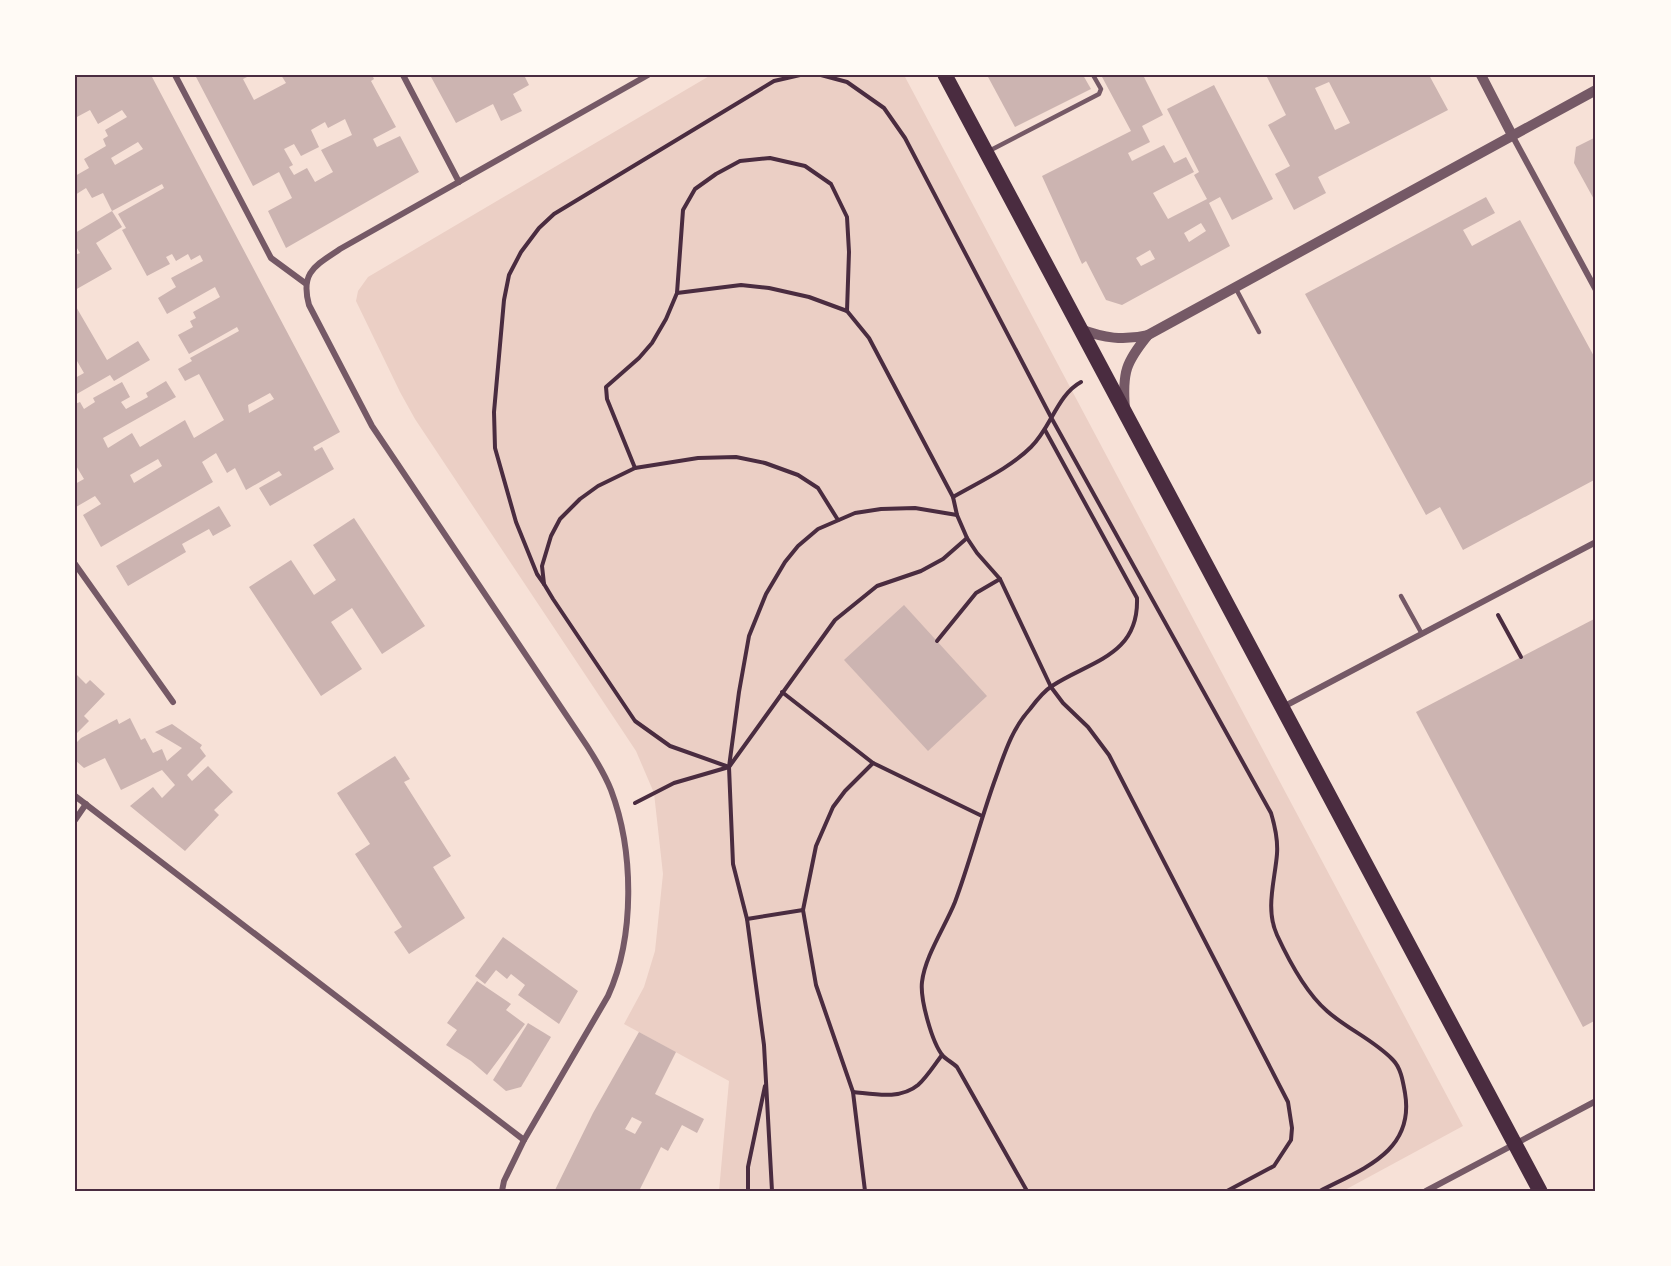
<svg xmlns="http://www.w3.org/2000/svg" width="1671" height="1266" viewBox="0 0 1671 1266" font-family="Bitter,serif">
	<rect width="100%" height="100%" fill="#f7e1d7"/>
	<polygon fill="#ebcfc5" points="711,75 904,75 1463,1126 1343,1191 719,1191 729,1081 624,1024 644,987 655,951 663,874 654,793 636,751 415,419 400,392 356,301 358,291 368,277"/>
	<g fill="#ccb4b1" fill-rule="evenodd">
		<path d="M75,75h76l189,357 -27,15 2,4 7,-4 12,22 -64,37 -11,-18 23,-13 -3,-4 -33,19 -11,-22 -8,5 -11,-20 -14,9 11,20 -112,65 -18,-32 18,-11 -6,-8 -19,11 -1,-2v-21l9,-5 -9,-15v-60l5,-2 4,7 11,-7 -2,-4 29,-16 8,15 -9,5 5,7 22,-12 -2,-4 20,-12 10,16 -73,41 5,10 24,-15 8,14 45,-27 9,18 30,-18 -25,-46 -14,7 -7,-12 14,-8 -2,-3 49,-27 -2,-4 -48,27 -11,-19 15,-8 -3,-6 6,-3 -3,-6 27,-15 -5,-10 -48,27 -9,-16 18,-11 -5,-9 32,-17 -3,-6 -9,5 -3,-6 -12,7 -4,-7 -6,3 4,7 -23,12 -25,-46 4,-2 -8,-14 46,-26 -2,-4 -50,27 -9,-18 -11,5 -6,-10 -11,7v-19l14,-8 -5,-9 22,-13 -3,-7 5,-3 -3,-6 22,-13 -5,-7 -24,14 -8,-14 -15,8zM138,142l5,7 -28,16 -4,-7zM270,393l4,6 -25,14 -1,-8zM158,459l4,7 -28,17 -4,-8z"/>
		<path d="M195,75h56l-8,4 11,21 32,-17 -5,-8h91l2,4 -3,2 25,46 -23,12 4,8 23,-11 19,36 -133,76 -18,-37 24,-13 -13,-26 -26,14zM345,119l7,16 -31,15 12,22 -18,10 -8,-14 -13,7 -5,-8 4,-2 -9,-16 10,-5 7,12 18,-9 -8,-17 14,-8 3,6z"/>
		<polygon points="430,75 524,75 529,85 513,94 522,111 501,121 493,104 456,123"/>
		<polygon points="987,75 1083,75 1091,89 1015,127"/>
		<path d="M1101,75h42l20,40 -21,11 8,16 -22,11 4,8 32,-16 10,18 12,-6 8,15 -41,21 15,26 39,-20 -13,-24 5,-3 -32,-63 47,-24 59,114 -41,21 -12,-23 -11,6 21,43 -108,59 -16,-5 -20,-39 -4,3 -40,-88 89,-45zM1201,223l5,8 -17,11 -5,-9zM1150,250l5,9 -14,7 -5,-8z"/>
		<path d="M1266,75h163l19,35 -130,67 8,16 -32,17 -19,-36 15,-8 -22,-41 18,-10zM1329,82l21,41 -15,7 -20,-42z"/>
		<polygon points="1596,137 1596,203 1574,163 1576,147"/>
		<polygon points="1486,197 1495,213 1463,230 1472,246 1520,220 1596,360 1596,479 1463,550 1440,507 1426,515 1305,294"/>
		<polygon points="112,211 122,227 96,243 112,269 75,290 75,255 80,253 75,245 75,233"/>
		<polygon points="75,305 107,360 138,341 150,360 114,381 110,375 75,395 75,378 84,373 77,361 75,362"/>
		<polygon points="219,506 231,526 213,536 209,529 182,544 186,552 128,586 116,566"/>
		<polygon points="354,518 425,626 382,654 352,608 331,622 362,669 321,696 249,587 291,560 314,595 336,580 313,545"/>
		<polygon points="904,605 987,696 928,751 844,660"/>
		<polygon points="1596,618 1596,1020 1583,1027 1416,712"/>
		<polygon points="75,673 86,684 90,680 105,694 84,716 89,721 75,735"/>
		<polygon points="130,718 141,740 145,738 153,753 162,749 167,761 182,748 155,732 172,724 202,745 200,748 206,756 187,775 192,781 208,766 233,792 214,810 219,815 185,851 130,806 153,787 162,798 175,785 162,770 121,790 105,758 84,768 75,760 75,744 81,738 117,719 119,724"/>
		<polygon points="395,756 410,779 404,782 451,856 433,867 465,918 409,954 394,932 402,927 355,854 370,844 337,793"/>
		<polygon points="503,937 578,991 559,1024 518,995 525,985 511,974 507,979 496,970 485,984 475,976"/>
		<polygon points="477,981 511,1004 506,1010 525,1024 487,1075 471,1061 446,1045 457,1030 447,1023"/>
		<polygon points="528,1023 551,1037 521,1087 506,1091 493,1080"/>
		<path d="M639,1032l37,20 -21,42 49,25 -7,14 -15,-8 -14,26 -7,-4 -21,42 5,2 -90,-1 38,-77zM632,1117l10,5 -7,12 -10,-5z"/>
	</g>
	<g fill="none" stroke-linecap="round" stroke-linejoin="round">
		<g stroke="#4a2c40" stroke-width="4">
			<path d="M821,75l26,7 37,26 21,30 147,281 219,394c4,13 7,27 6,41 -2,26 -12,55 0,81 12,26 28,57 50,76 20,18 47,29 66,49 8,8 10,22 12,33 10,59 -43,76 -85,98"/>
			<polyline points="677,293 741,285 769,288 809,297 847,311 869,338 953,497 957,515 967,538 977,553 1000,579 1051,687 1063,703 1088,727 1109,755 1288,1102 1292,1128 1291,1140 1274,1166 1227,1191"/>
			<polyline points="635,468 607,399 606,387 639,358 652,343 666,319 677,293 683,210 695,189 716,174 740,161 770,158 805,166 831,184 847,217 849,252 847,311"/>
			<path d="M953,497c26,-15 57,-29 78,-50 20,-19 26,-52 50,-65"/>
			<polyline points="544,584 537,574 516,522 495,448 494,412 504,300 509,275 521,252 539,228 554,214 774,81 800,75"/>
			<polyline points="1498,615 1521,657"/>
			<polyline points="937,641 976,593 1000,579"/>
			<polyline points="782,692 873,763 982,816"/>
			<polyline points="729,767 670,746 635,721 553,599 544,584 542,566 551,536 560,519 580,499 598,486 635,468 698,458 736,457 765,463 798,475 818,488 838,520"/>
			<polyline points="635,803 674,783 729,767 835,620 877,586 921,571 943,559 967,538"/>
			<polyline points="747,919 803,910"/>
			<path d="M853,1092c21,2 47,8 65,-7 9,-8 17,-21 24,-30"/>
			<polyline points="748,1191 748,1167 765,1086"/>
			<polyline points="772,1191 764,1045 747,919 733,864 729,767 739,692 749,636 766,594 785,562 798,546 818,529 855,513 881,509 915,508 957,515"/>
			<polyline points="865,1191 853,1092 816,985 803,910 816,846 833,807 845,791 873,763"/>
			<path d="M1027,1191l-70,-124c-4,-4 -10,-7 -14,-11 -11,-13 -23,-57 -21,-74 3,-26 23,-55 33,-80 15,-40 26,-84 41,-125 9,-25 16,-48 34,-68 6,-8 14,-18 22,-23 38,-25 87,-30 85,-88l-92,-168"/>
		</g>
		<g stroke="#755966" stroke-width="4.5">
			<polyline points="989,151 1099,94 1101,89 1093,75"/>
			<polyline points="1235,287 1259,332"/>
			<polyline points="1401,596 1422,634"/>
		</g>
		<g stroke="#755966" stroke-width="6">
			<polyline points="175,75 271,258 305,283"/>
			<polyline points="403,75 459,182"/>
			<polyline points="1512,135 1596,290"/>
			<polyline points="75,564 173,702"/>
			<polyline points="1283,707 1596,542"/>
			<polyline points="75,796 524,1140"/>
			<polyline points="75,820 86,804"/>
			<path d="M502,1191l2,-10 20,-41 84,-144c27,-59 26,-145 3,-206 -6,-15 -15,-30 -24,-44l-215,-320 -63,-121c-9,-33 6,-39 31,-56l308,-174"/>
			<polyline points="1426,1191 1596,1101"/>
		</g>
		<g stroke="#755966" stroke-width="10">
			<polyline points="1481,75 1512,135"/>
			<path d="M1080,329c24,9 43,12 68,6l448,-245"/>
			<path d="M1125,409c-3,-37 1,-47 23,-74"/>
		</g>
		<polyline stroke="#4a2c40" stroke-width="15" points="945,75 1540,1191"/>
	</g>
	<rect width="1671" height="1266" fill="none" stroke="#fffaf5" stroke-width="153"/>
	<rect x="76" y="76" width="1518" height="1114" fill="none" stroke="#4a2c40" stroke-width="2"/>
</svg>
